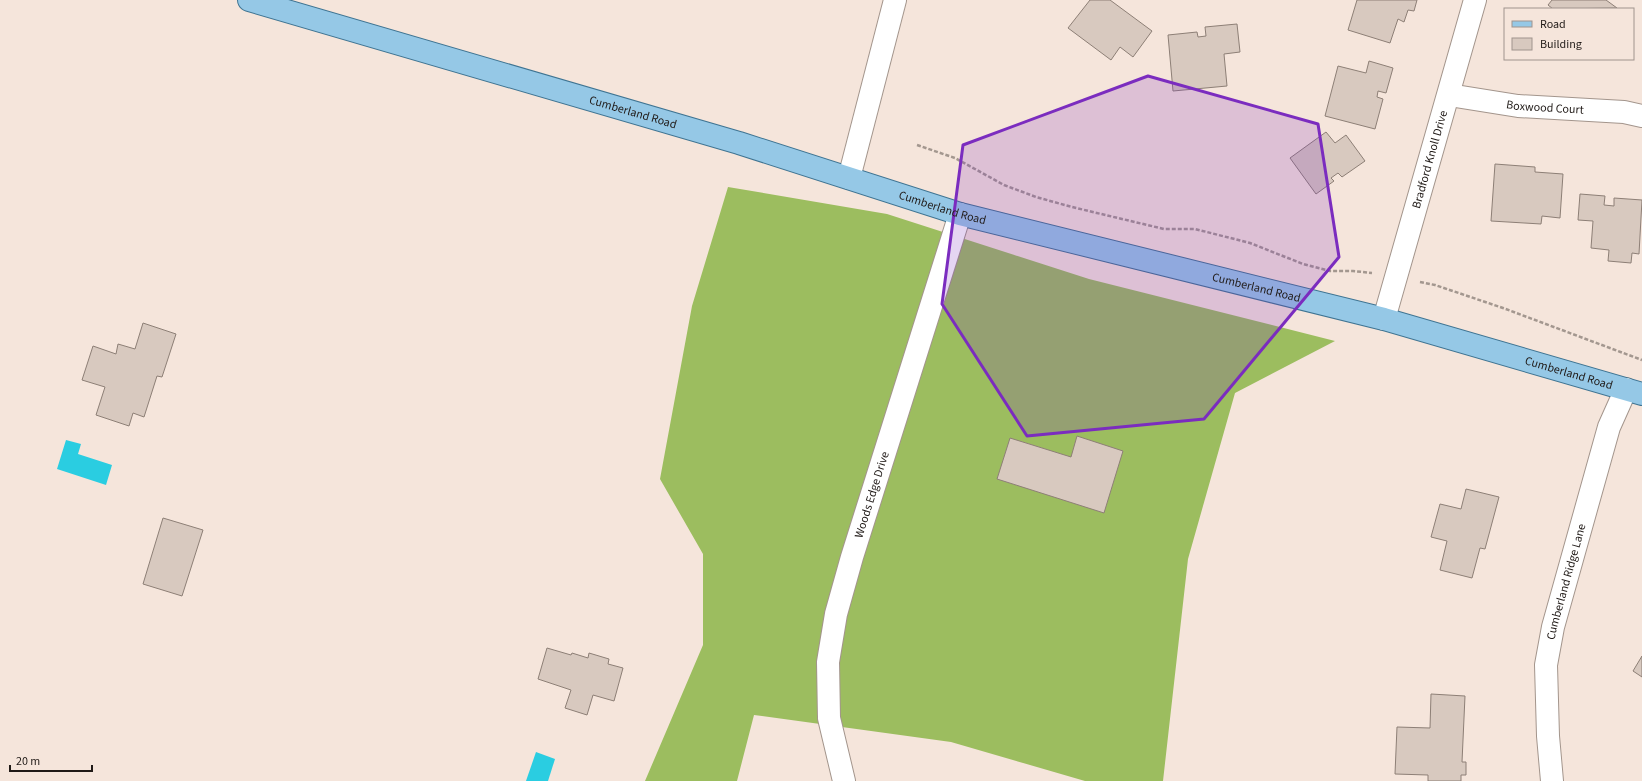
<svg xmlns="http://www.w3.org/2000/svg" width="1642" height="781" viewBox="0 0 1642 781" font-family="'Source Sans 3',sans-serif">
	<rect width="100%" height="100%" fill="#f5e5db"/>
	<polygon fill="#9cbd5f" points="728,187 887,214 1089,279 1335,341 1235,393 1188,559 1163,781 1085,781 951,742 754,715 737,781 645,781 703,645 703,554 660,479 692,306"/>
	<g fill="#2acde1">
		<polygon points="66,440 81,444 78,454 112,465 106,485 57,469"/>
		<polygon points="536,752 555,759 548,781 526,781"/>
	</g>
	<g fill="#d8c9bf" stroke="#8d7f76">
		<polygon points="1090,0 1110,0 1152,31 1133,57 1120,47 1111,60 1068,28"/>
		<polygon points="1357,0 1417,0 1414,11 1408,10 1404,22 1398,19 1390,43 1348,30"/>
		<polygon points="1552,0 1606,0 1617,8 1553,9 1548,5"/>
		<polygon points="1237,24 1240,52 1224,54 1227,86 1173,91 1168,35 1197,32 1198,37 1206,36 1205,27"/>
		<polygon points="1369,61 1393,68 1386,93 1378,91 1377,97 1383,99 1375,129 1325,116 1338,66 1366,73"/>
		<polygon points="1326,132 1335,143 1346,135 1365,161 1342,177 1338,173 1331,178 1334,181 1316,194 1290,158"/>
		<polygon points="1495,164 1535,167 1535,172 1563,174 1560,218 1542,216 1541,224 1491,221"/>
		<polygon points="1580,194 1605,196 1604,205 1614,206 1614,198 1642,200 1639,254 1632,253 1631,263 1608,261 1609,250 1591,248 1593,221 1578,220"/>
		<polygon points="143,323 176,334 162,377 157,376 144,417 133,413 129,426 96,415 105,387 82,380 93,346 116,354 118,344 135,349"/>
		<polygon points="1077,436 1123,451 1104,513 997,479 1010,438 1071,457"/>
		<polygon points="1466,489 1499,497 1485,549 1480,548 1472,578 1440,570 1447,541 1431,537 1440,504 1461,509"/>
		<polygon points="163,518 203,530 182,596 143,584"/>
		<polygon points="547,648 571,655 572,653 588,658 589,653 609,659 608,664 623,668 614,701 593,695 587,715 565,708 571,690 538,679"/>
		<polygon points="1642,656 1642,677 1633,671"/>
		<polygon points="1431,694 1465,696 1462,762 1466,762 1466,775 1461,775 1461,781 1428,781 1428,775 1395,774 1397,727 1430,728"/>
	</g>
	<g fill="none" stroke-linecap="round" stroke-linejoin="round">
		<defs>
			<g id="minor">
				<path id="s1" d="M1449,95l69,11 106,6 18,4"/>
				<polyline points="849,178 895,0"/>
				<path id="s2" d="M1384,319l91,-319"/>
				<path id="s3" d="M844,781l-15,-63 -1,-56 8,-48 16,-57 108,-343"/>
				<path id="s4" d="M1552,781l-4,-45 -2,-71 7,-38 56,-200 17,-38"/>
			</g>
			<g id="major">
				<path id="s5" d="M249,0l490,143 221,71 424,105 258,75"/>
			</g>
		</defs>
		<use href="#minor" stroke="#a3958c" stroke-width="24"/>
		<use href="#major" stroke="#3f7492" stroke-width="24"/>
		<g stroke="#a3978f" stroke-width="2.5" stroke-dasharray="4 2" stroke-linecap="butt">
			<polyline points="917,145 955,158 1004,185 1036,197 1072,207 1164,229 1195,229 1250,243 1303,264 1330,271 1353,271 1372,273"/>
			<polyline points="1420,282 1435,285 1503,308 1642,360"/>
		</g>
		<use href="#minor" stroke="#fff" stroke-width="22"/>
		<use href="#major" stroke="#95c8e6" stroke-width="22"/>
	</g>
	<path fill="#7b2cbf" fill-opacity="0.2" stroke="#7b2cbf" stroke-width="3" stroke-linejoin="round" d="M1148,76l170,48 21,133 -135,162 -177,17 -85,-132 21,-159z"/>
	<g text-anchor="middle" stroke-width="3.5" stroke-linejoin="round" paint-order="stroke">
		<g font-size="12" fill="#201a17" stroke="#f5e5db">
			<text dy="4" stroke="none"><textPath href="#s1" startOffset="97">Boxwood Court</textPath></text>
			<text dy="4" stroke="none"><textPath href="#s5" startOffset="400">Cumberland Road</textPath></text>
			<text dy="4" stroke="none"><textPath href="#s2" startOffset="166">Bradford Knoll Drive</textPath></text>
			<text dy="4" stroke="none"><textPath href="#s5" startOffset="724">Cumberland Road</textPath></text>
			<text dy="4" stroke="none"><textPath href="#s5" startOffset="1048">Cumberland Road</textPath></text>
			<text dy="4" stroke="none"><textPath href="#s5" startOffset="1372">Cumberland Road</textPath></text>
			<text dy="4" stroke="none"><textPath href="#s3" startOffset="294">Woods Edge Drive</textPath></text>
			<text dy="4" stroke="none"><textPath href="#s4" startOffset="202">Cumberland Ridge Lane</textPath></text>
		</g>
	</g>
	<rect x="1504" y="8" width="130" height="52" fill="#f5e5db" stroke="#a0948d"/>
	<rect x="1512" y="21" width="20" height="6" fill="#95c8e6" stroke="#a0948d"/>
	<text x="1540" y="28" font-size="12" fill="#201a17">Road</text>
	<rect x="1512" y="38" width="20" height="12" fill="#d8c9bf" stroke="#a0948d"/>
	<text x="1540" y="48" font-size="12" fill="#201a17">Building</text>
	<path d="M10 765v6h82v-6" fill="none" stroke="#201a17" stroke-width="2"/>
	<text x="16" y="765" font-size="12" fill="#201a17" stroke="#f5e5db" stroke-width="3" paint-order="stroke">20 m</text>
</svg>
